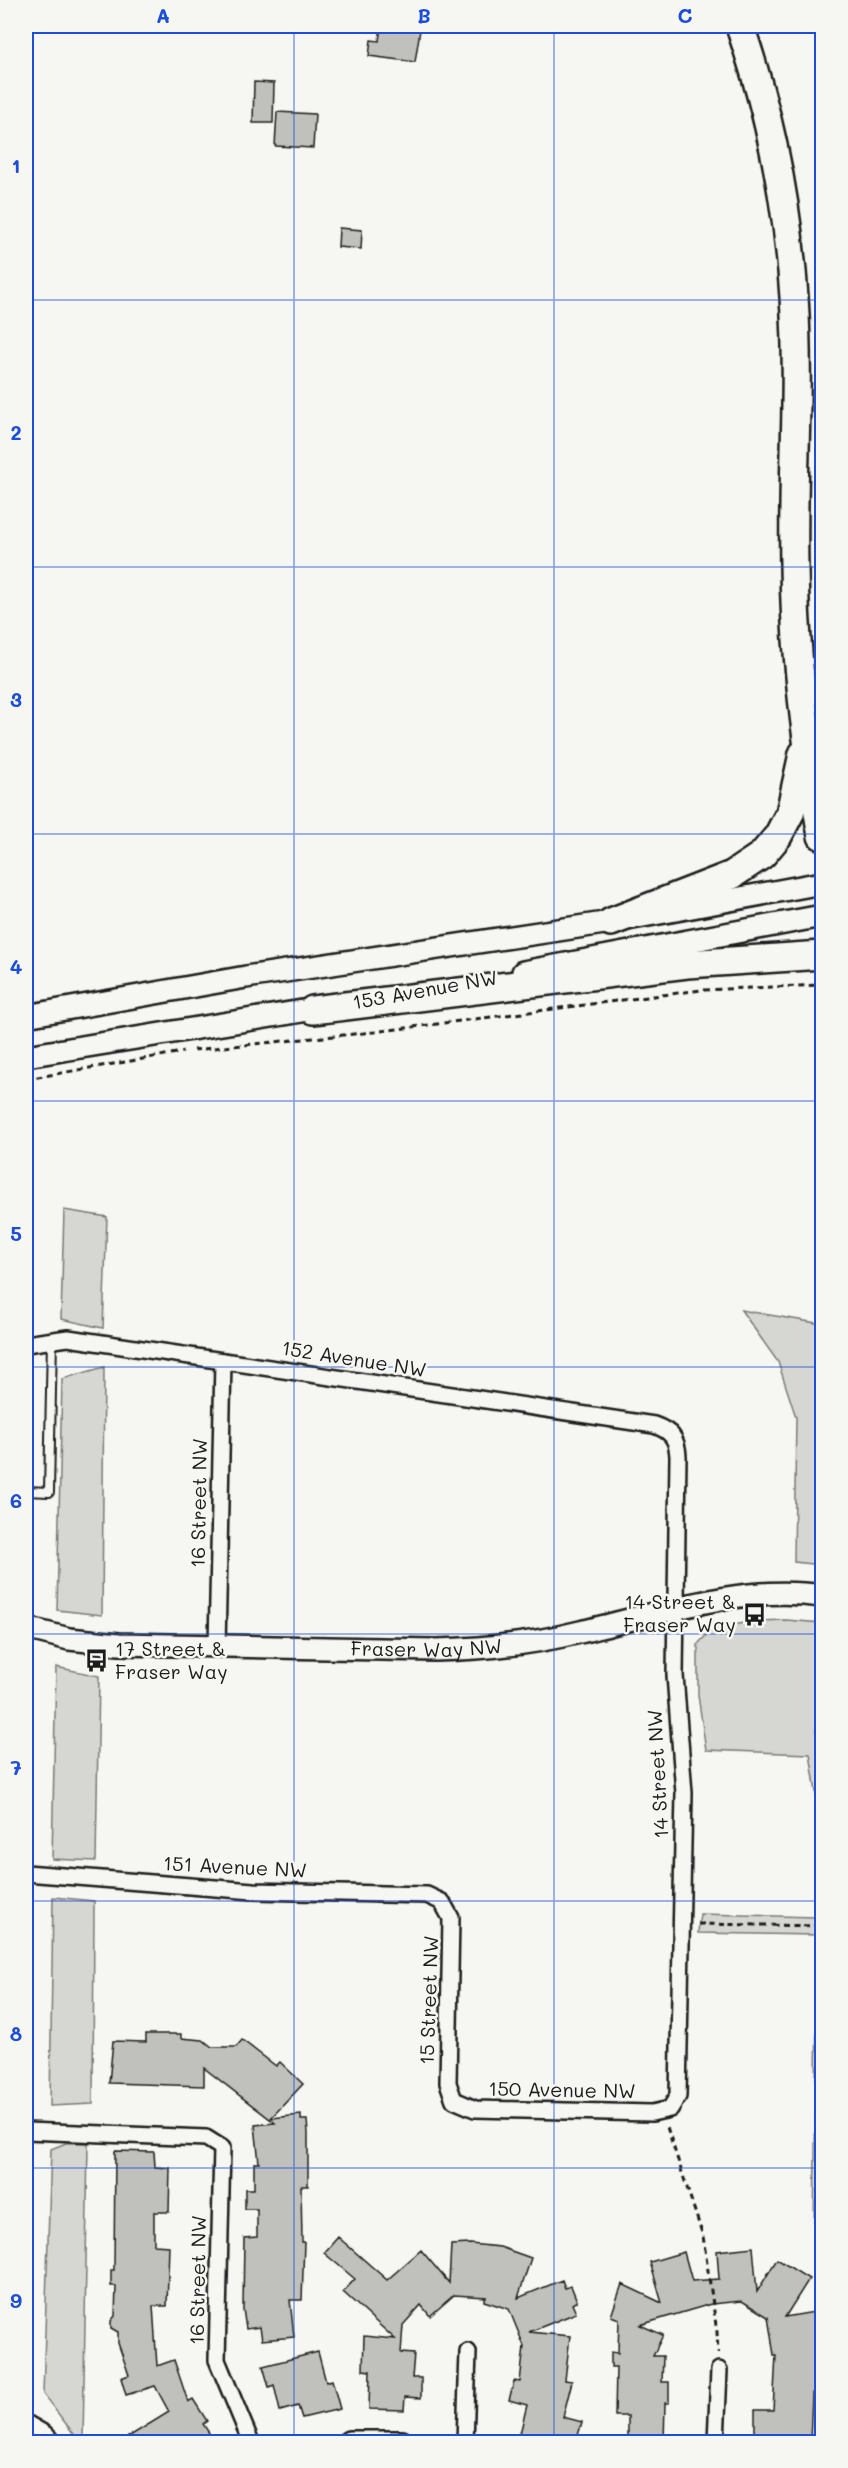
<svg xmlns="http://www.w3.org/2000/svg" width="848" height="2468" viewBox="0 0 848 2468" font-family="Mali,sans-serif">
	<rect width="100%" height="100%" fill="#f6f6f2"/>
	<filter id="ink" filterUnits="userSpaceOnUse"><feTurbulence type="fractalNoise" baseFrequency=".0167" numOctaves="2"/><feDisplacementMap in="SourceGraphic" scale="12" xChannelSelector="R" yChannelSelector="G"/><feConvolveMatrix kernelMatrix="1 2 1 2 8 2 1 2 1" color-interpolation-filters="sRGB"/></filter>
	<g filter="url(#ink)">
		<g fill="#d6d6d2" stroke="#797977" stroke-width="1.5">
			<polygon points="64,1210 107,1217 103,1328 61,1319"/>
			<polygon points="741,1310 822,1324 822,1565 794,1562 796,1417 778,1362"/>
			<polygon points="104,1367 102,1615 57,1610 62,1379"/>
			<polygon points="786,1620 822,1623 822,2230 814,2230 818,1935 698,1933 700,1914 817,1917 820,1818 810,1754 706,1750 698,1695 698,1644 713,1628 758,1621"/>
			<polygon points="56,1667 99,1676 96,1861 52,1859"/>
			<polygon points="53,1897 94,1901 93,2104 50,2106"/>
			<polygon points="66,2143 88,2143 83,2442 80,2442 43,2394 51,2149"/>
		</g>
		<g fill="#c0c0bd" stroke="#1c1c1c" stroke-width="1.5">
			<polygon points="381,26 420,30 415,62 369,56 371,40 379,41"/>
			<polygon points="254,82 274,83 273,123 253,123"/>
			<polygon points="277,112 315,114 313,148 275,146"/>
			<polygon points="339,228 362,230 361,249 338,247"/>
			<polygon points="146,2034 181,2034 181,2038 203,2040 212,2047 236,2047 242,2040 276,2066 280,2062 303,2084 271,2118 301,2115 301,2120 307,2120 308,2133 308,2186 301,2186 302,2242 304,2242 302,2300 290,2300 294,2337 262,2340 260,2327 246,2329 243,2309 244,2238 257,2237 257,2209 245,2209 245,2189 254,2189 254,2163 259,2163 255,2125 275,2123 204,2068 204,2086 109,2083 113,2041 146,2042"/>
			<polygon points="115,2151 154,2152 155,2167 170,2168 169,2212 154,2212 154,2245 169,2246 167,2306 153,2306 157,2366 174,2360 188,2402 193,2399 207,2421 203,2424 215,2442 120,2442 169,2412 155,2386 126,2395 121,2378 129,2375 118,2343 118,2332 111,2328 111,2321 115,2316 116,2286 111,2286 111,2270 114,2270"/>
			<polygon points="338,2237 387,2280 421,2250 449,2283 451,2245 470,2244 500,2247 531,2258 518,2298 562,2280 565,2288 571,2286 577,2301 572,2304 576,2313 529,2332 570,2336 565,2380 572,2381 563,2417 582,2422 576,2442 518,2442 527,2405 509,2400 514,2381 520,2382 524,2346 509,2309 484,2301 486,2297 454,2295 430,2316 421,2305 403,2325 401,2353 414,2354 412,2378 421,2378 421,2398 405,2397 404,2410 369,2409 370,2371 363,2370 364,2336 395,2339 343,2292 355,2279 324,2253"/>
			<polygon points="753,2247 757,2292 777,2259 809,2279 785,2317 820,2311 822,2327 821,2393 812,2393 810,2442 755,2442 755,2410 773,2410 776,2355 774,2355 768,2317 742,2301 711,2304 640,2325 663,2335 653,2356 663,2356 662,2382 669,2382 669,2403 665,2403 664,2442 628,2442 628,2416 615,2416 616,2367 611,2367 611,2352 618,2353 619,2319 611,2316 622,2284 662,2303 650,2262 684,2252 692,2281 719,2279 717,2251"/>
			<polygon points="318,2352 326,2382 332,2380 340,2409 302,2418 298,2406 280,2411 274,2385 269,2387 263,2366"/>
		</g>
		<g fill="none" stroke-linecap="round" stroke-linejoin="round">
			<defs>
				<polyline id="lane" points="26,1491 49,1492 52,1339"/>
				<g id="street">
					<path d="M26,1344l42,-6 586,87c17,6 23,13 24,31l-3,219 9,118 -6,303 -8,13 -18,4 -177,-4 -21,-9 -6,-17 3,-165 -9,-16 -15,-7 -174,-4 -227,-18"/>
					<polyline points="217,1646 223,1361"/>
					<polyline points="26,2131 206,2138 222,2148 217,2360 251,2442"/>
					<polyline points="26,2423 45,2434 53,2442"/>
					<polyline points="465,2442 468,2352"/>
					<polyline points="716,2442 719,2370"/>
				</g>
				<g id="secondary">
					<polyline points="523,972 822,916"/>
					<polyline points="26,1016 246,977 611,922 822,883"/>
					<polyline points="26,1056 327,1007"/>
					<path id="s1" d="M26,1628l43,11 50,5 316,6c50,-1 97,-6 145,-18 79,-18 160,-48 242,-36"/>
					<polyline points="349,2442 402,2442"/>
				</g>
				<g id="highway">
					<path d="M740,26c30,88 48,178 54,271 6,89 -2,179 0,268 1,91 12,182 28,271"/>
					<polyline points="611,922 732,875 762,855 778,836 790,813 803,754"/>
					<polyline points="313,1010 687,964 822,955"/>
				</g>
			</defs>
			<use href="#lane" stroke="#1c1c1c" stroke-width="12"/>
			<use href="#street" stroke="#1c1c1c" stroke-width="20"/>
			<use href="#secondary" stroke="#1c1c1c" stroke-width="26"/>
			<use href="#highway" stroke="#1c1c1c" stroke-width="32"/>
			<g stroke="#1c1c1c" stroke-width="3" stroke-dasharray="6 4.5" stroke-linecap="butt">
				<polyline points="193,1050 374,1032 701,990 822,985"/>
				<polyline points="26,1079 183,1052"/>
				<polyline points="822,1708 817,1729 822,1772"/>
				<polyline points="698,1924 822,1926"/>
				<polyline points="667,2127 703,2236 717,2332 718,2353"/>
			</g>
			<use href="#lane" stroke="#f6f6f2" stroke-width="8"/>
			<use href="#street" stroke="#f6f6f2" stroke-width="15"/>
			<use href="#secondary" stroke="#f6f6f2" stroke-width="21"/>
			<use href="#highway" stroke="#f6f6f2" stroke-width="27"/>
		</g>
	</g>
	<path fill="none" stroke="#1d4ed8" stroke-width="1.5" stroke-opacity="0.55" d="M294,26v2416M554,26v2416M26,300h796M26,567h796M26,834h796M26,1101h796M26,1367h796M26,1634h796M26,1901h796M26,2168h796"/>
	<defs>
		<symbol id="bus-bare" viewBox="-9 -9 18 18"><path d="M-5-6H5V4H4V6H2V4H-2V6H-4V4H-5ZM-3.5-4V0h7V-4ZM-3.5 1.2v1.5H-2V1.2ZM2 1.2v1.5H3.5V1.2Z" fill="#1c1c1c" stroke="#f6f6f2" stroke-width="2.5" paint-order="stroke"/></symbol>
	</defs>
	<g fill-rule="evenodd">
		<use href="#bus-bare" x="738" y="1598" width="33" height="33"/>
		<use href="#bus-bare" x="80" y="1644" width="33" height="33"/>
	</g>
	<g text-anchor="middle" stroke-width="5" stroke-linejoin="round" paint-order="stroke">
		<g font-size="20" fill="#1c1c1c" stroke="#f6f6f2">
			<text transform="translate(425 990) rotate(-10)" y="7">153 Avenue NW</text>
			<text transform="translate(354 1359) rotate(9)" y="7">152 Avenue NW</text>
			<text transform="translate(199 1503) rotate(-89)" y="7">16 Street NW</text>
			<text dy="7" stroke="none"><textPath href="#s1" startOffset="402">Fraser Way NW</textPath></text>
			<text transform="translate(658 1774) rotate(-93)" y="7">14 Street NW</text>
			<text transform="translate(235 1867) rotate(3)" y="7">151 Avenue NW</text>
			<text transform="translate(429 2000) rotate(-88)" y="7">15 Street NW</text>
			<text transform="translate(562 2090) rotate(1)" y="7">150 Avenue NW</text>
			<text transform="translate(198 2280) rotate(-89)" y="7">16 Street NW</text>
		</g>
		<g font-size="20" fill="#1c1c1c" stroke="#f6f6f2" text-anchor="end">
			<text x="736" y="1609">14 Street &amp;<tspan x="736" dy="23">Fraser Way</tspan></text>
			<text x="115" y="1656" text-anchor="start">17 Street &amp;<tspan x="115" dy="23">Fraser Way</tspan></text>
		</g>
	</g>
	<rect width="848" height="2468" fill="none" stroke="#f6f6f2" stroke-width="66"/>
	<rect x="33" y="33" width="782" height="2402" fill="none" stroke="#1d4ed8" stroke-width="2"/>
	<g font-size="20" text-anchor="middle" font-weight="bold" fill="#1d4ed8">
		<text x="163" y="23">A</text>
		<text x="424" y="23">B</text>
		<text x="685" y="23">C</text>
		<text x="16" y="173">1</text>
		<text x="16" y="440">2</text>
		<text x="16" y="707">3</text>
		<text x="16" y="974">4</text>
		<text x="16" y="1241">5</text>
		<text x="16" y="1508">6</text>
		<text x="16" y="1775">7</text>
		<text x="16" y="2041">8</text>
		<text x="16" y="2308">9</text>
	</g>
</svg>
